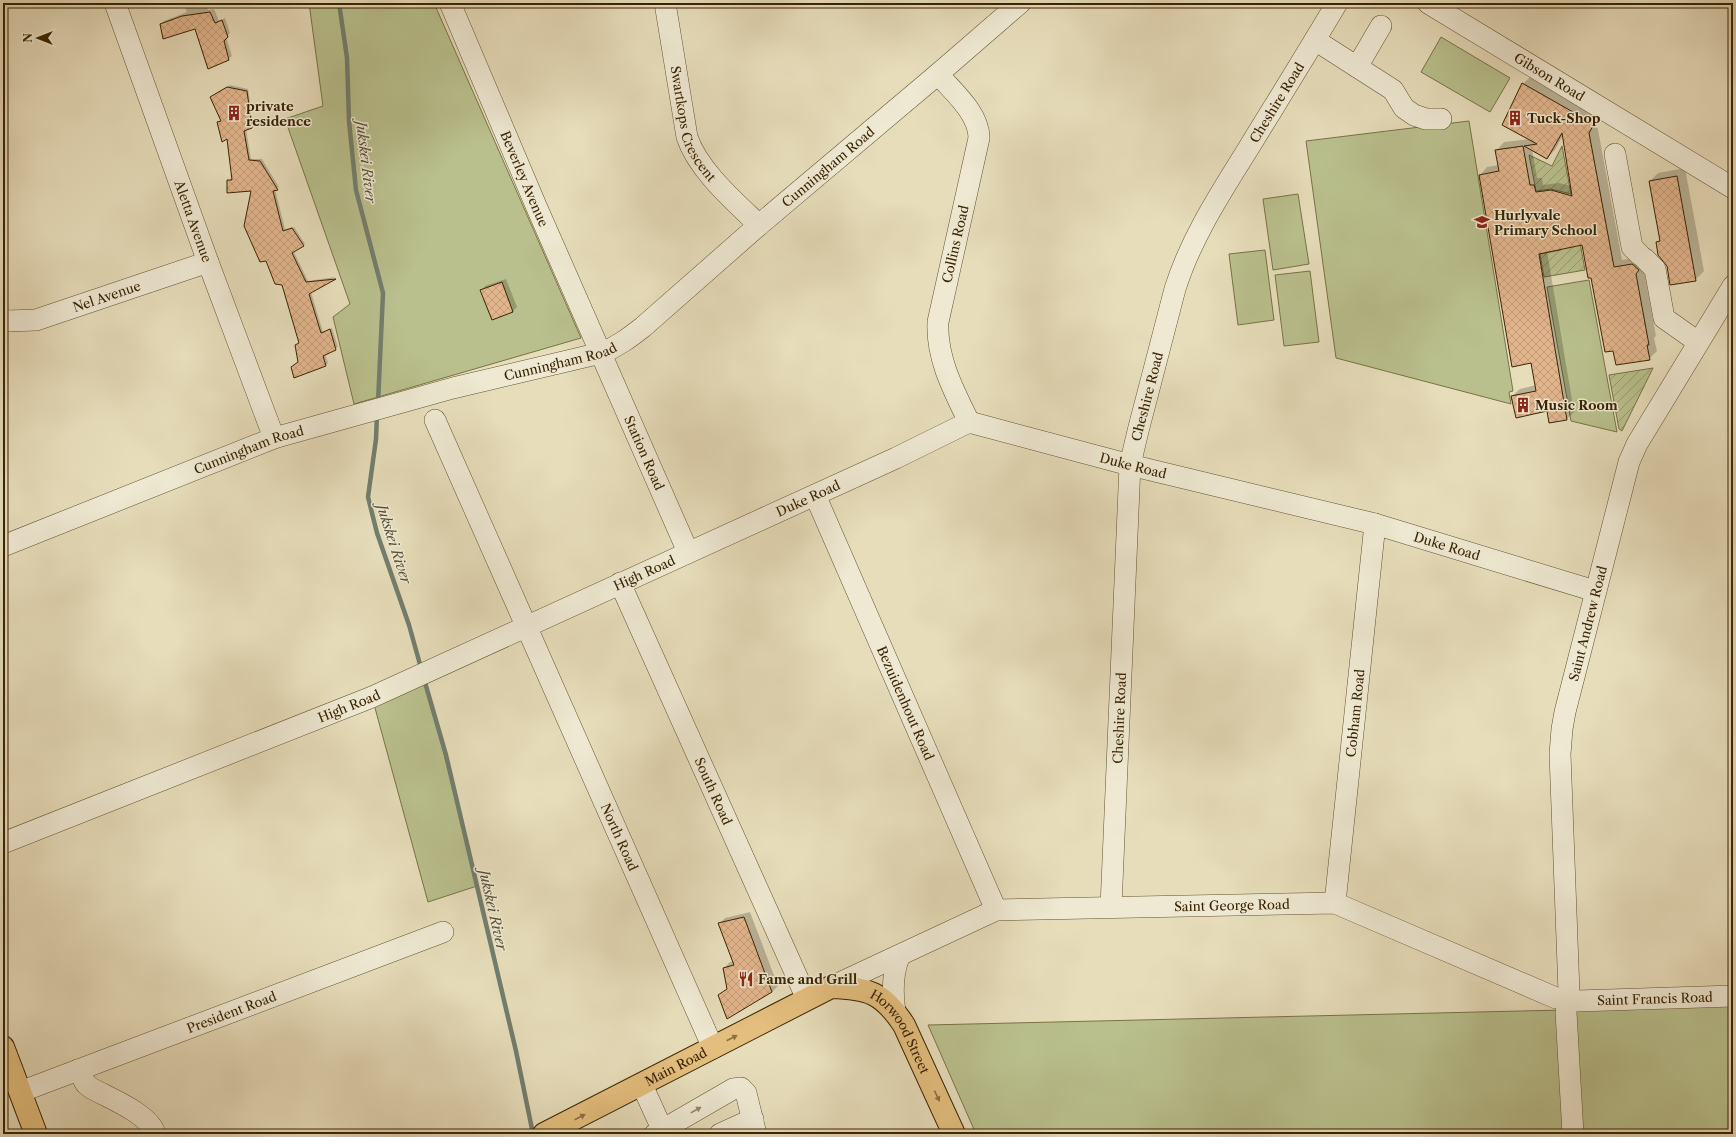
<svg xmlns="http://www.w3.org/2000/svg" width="1736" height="1137" viewBox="0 0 1736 1137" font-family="'Libre Caslon Text',serif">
	<defs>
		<pattern id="garden-furrows" width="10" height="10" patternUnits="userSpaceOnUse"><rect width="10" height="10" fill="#b9c08d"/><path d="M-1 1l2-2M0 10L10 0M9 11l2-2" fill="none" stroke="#979c71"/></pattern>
		<pattern id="building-cross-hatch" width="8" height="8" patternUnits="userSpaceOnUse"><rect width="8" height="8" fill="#e2b58d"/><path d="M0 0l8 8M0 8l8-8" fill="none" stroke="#c39b78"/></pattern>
	</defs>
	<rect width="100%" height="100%" fill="#e7ddbb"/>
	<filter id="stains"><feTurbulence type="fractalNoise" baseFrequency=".005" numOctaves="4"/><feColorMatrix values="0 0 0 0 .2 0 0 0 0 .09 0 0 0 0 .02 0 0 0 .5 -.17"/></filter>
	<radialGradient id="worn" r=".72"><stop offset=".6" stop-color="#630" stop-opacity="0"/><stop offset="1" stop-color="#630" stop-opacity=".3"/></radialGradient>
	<g fill="#b9c08d" stroke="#797246">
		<polygon points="309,3 434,3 581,338 354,404 333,317 350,304 285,119 323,106"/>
		<polygon points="1441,37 1510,78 1490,112 1421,72"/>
		<polygon points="1469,121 1513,391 1509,392 1511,404 1336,358 1306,141"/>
		<polygon points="1298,194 1309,264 1273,270 1263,199"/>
		<polygon points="1265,250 1274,320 1238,325 1229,254"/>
		<polygon points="1310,271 1319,342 1284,346 1275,275"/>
		<polygon points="1589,280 1617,432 1571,421 1547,287"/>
		<polygon points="424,674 477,886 428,902 372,697"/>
		<polygon points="1733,1006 1733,1134 976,1134 928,1025"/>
	</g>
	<g fill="url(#garden-furrows)" stroke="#797246">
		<polygon points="1562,146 1571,194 1551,189 1536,191 1529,155 1552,166"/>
		<polygon points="1552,198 1573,205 1585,270 1544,277 1540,254 1561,250"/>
		<polygon points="1653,368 1622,431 1619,429 1609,375"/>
	</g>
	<g fill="#0003" fill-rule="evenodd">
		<polygon points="183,3 206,3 208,10 214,9 219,21 225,18 230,33 226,37 232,56 228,59 196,28 161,24 164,21 187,12"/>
		<path d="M1530,77l71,39 -4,8 25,136 18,-3 3,9 13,70 -2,2 3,13 -8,8 -35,-9 -31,-106 -36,7 27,161 -7,7 -17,3 -2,-12 -36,-14 8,-7 16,-4 -4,-23 -52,-187 7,-8 12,-2 -2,-15 7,-8 26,-3 -7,-55zM1563,135l8,51 -12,-3 -16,2 -1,-7h-5l-5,-29 15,9 8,-8z"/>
		<polygon points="230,85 248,89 253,124 246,129 251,159 262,159 279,187 275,189 285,229 294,227 305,244 294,252 308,281 335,277 311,292 323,332 332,328 338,347 325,354 328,363 326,365 299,362 300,343 253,190 228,181 233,178 228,138 218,123 222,120 214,95"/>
		<polygon points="1685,168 1704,271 1695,280 1668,266 1657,242 1661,239 1650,181 1658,173"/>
		<polygon points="506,279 517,307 513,311 492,319 482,290 485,286"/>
		<polygon points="750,912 778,986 772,992 719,996 728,988 724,968 730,962 734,961 719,924 725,918"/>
	</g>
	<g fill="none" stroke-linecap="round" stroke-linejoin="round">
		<g stroke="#727e6e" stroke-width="4.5">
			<polyline points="339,3 347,58 349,121 356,190 383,293 378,403"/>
			<polyline points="377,414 376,439 368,497 377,533 409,625 421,668"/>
			<polyline points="424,679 446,755 516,1051 533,1134"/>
		</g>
	</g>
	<g fill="url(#building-cross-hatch)" stroke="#392300">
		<polygon points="210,12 215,23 222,20 228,37 224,41 229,60 208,69 195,29 163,39 160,24 182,16"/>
		<polygon points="1522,83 1594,124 1589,133 1614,267 1632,264 1639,270 1636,274 1649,345 1647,345 1650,360 1616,365 1613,351 1605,352 1591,278 1588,278 1582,245 1539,254 1567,420 1549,423 1547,411 1516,418 1511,396 1536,391 1531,363 1512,367 1479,175 1499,171 1495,150 1523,146 1530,185 1534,185 1536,192 1551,190 1572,196 1562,133 1547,159 1524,146 1537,144 1502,125"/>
		<polygon points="227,87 247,91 252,128 244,131 249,160 260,161 278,190 273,191 283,231 292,228 304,246 292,253 306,282 336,279 309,294 321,333 330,329 336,350 323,356 326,366 294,378 291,367 298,362 295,345 299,343 282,285 275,284 266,261 260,262 244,226 251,191 227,193 227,180 232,180 227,139 222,142 217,122 221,121 210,97"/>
		<polygon points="1677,176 1696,281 1670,285 1667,266 1658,255 1656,242 1660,241 1649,181"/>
		<polygon points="502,282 513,312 492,320 480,290"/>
		<polygon points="744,917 772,992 727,1019 718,995 727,989 723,968 734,965 718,923"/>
	</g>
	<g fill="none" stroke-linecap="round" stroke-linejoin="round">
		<defs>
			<g id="minor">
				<path id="s1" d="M115,3l93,259 66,176"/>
				<path id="s2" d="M450,3l87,205 151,344"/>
				<path id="s3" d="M665,3l22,134c11,33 47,64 72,88"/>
				<path id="s4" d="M1428,3l305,185"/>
				<polyline points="1315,40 1393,90 1404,108 1414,115 1426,119 1441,119"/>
				<polyline points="1357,67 1381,26"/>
				<path d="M938,74c15,18 41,39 41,64l-41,184c-2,36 16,69 31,100"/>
				<polyline points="1615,154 1632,247 1640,255"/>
				<polyline points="1645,259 1655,269 1664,318 1698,342"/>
				<path id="s5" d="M3,319l4,2 29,-1 172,-58"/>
				<path id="s6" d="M435,420l278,628"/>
				<path id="s7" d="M815,495l181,415"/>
				<path id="s8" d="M3,546l271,-108 179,-50 148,-35c16,-6 28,-15 42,-26l116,-102 179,-151 82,-71"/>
				<path id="s9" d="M620,583l187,416"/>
				<path id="s10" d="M3,843l369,-146 524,-239 73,-36 161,43 245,59 220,67"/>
				<path id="s11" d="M1335,903l40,-379"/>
				<path id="s12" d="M1111,907l19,-442 8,-34 37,-142c16,-51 45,-95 73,-140 30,-49 60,-97 89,-146"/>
				<path id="s13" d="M831,987l165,-77 339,-7 221,95"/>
				<path id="s14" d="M1569,992l-9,-238 2,-25 3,-17 64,-250 8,-18 96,-158"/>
				<path id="s15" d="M1577,1001l156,-5"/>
				<path d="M895,1012c-3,-20 -3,-37 4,-55"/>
				<polyline points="1566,1012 1573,1134"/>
				<path d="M78,1070l8,14 5,4c18,10 59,26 64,46"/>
				<polyline points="642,1085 662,1129"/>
				<path id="s16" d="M20,1092l423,-160"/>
				<polyline points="655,1134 733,1089 741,1088 746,1093 756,1134"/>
				<polyline points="720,1134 753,1119"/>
			</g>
			<g id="major">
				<polyline points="3,1047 36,1134"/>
				<path id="s17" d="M544,1134l287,-147c38,1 52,6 73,38l50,109"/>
			</g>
		</defs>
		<use href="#minor" stroke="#64522f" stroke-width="22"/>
		<use href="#major" stroke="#392300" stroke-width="24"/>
		<use href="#minor" stroke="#efe9d3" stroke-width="21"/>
		<use href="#major" stroke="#e4be7e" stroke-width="22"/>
	</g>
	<defs><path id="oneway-solid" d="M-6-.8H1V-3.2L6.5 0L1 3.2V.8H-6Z"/></defs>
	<g fill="#8e703f">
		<use href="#oneway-solid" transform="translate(732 1038) rotate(-27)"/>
		<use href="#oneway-solid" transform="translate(937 1096) rotate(65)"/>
		<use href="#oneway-solid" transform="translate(580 1117) rotate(-27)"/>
	</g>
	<use fill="#94866a" href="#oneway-solid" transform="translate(696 1110) rotate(-29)"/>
	<defs>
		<symbol id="building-bare" viewBox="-9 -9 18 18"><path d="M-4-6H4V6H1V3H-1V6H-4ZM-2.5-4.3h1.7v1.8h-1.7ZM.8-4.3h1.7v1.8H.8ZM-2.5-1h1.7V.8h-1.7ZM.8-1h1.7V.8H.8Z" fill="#8f2418" stroke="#efe9d3" stroke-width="2.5" paint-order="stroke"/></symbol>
		<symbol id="school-bare" viewBox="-9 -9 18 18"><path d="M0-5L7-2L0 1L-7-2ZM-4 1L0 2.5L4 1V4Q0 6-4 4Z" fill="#8f2418" stroke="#efe9d3" stroke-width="2.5" paint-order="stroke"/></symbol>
		<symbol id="restaurant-bare" viewBox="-9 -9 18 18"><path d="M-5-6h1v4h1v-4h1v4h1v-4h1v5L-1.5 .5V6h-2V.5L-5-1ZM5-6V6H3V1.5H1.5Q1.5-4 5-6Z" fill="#8f2418" stroke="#efe9d3" stroke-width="2.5" paint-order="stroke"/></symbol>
	</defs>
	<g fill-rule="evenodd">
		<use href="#building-bare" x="223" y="102" width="22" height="22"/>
		<use href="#building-bare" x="1504" y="107" width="22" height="22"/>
		<use href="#school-bare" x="1471" y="211" width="22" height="22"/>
		<use href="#building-bare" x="1512" y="394" width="22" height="22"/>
		<use href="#restaurant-bare" x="735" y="968" width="22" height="22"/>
	</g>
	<g text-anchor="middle" stroke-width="3" stroke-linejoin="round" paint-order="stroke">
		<g font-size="13" fill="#392300" stroke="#efe9d3">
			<text dy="5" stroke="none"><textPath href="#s4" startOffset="142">Gibson Road</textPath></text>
			<text dy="5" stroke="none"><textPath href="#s12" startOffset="837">Cheshire Road</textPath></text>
			<text dy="5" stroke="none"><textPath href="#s3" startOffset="125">Swartkops Crescent</textPath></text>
			<text dy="5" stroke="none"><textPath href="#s8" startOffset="924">Cunningham Road</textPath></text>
			<text dy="5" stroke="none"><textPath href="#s2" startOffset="191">Beverley Avenue</textPath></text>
			<text dy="5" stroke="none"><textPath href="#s1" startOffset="232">Aletta Avenue</textPath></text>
			<text transform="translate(955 244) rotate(-77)" y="5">Collins Road</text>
			<text dy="5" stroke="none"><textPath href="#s5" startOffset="108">Nel Avenue</textPath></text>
			<text dy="5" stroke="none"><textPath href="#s8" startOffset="588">Cunningham Road</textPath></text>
			<text dy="5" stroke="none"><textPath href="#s12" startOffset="513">Cheshire Road</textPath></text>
			<text dy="5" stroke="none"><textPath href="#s8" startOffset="264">Cunningham Road</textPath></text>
			<text dy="5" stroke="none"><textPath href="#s2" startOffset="490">Station Road</textPath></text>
			<text dy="5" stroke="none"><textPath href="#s10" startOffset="1224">Duke Road</textPath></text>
			<text dy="5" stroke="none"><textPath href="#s10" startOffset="876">Duke Road</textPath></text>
			<text dy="5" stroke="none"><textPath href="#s10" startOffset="1548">Duke Road</textPath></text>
			<text dy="5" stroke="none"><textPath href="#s10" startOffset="696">High Road</textPath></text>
			<text dy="5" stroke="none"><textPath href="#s14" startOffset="372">Saint Andrew Road</textPath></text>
			<text dy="5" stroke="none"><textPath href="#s7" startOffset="227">Bezuidenhout Road</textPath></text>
			<text dy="5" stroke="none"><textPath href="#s10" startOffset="372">High Road</textPath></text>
			<text dy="5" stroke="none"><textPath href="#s11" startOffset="191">Cobham Road</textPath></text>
			<text dy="5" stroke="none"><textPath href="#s12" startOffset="189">Cheshire Road</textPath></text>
			<text dy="5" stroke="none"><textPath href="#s9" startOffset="228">South Road</textPath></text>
			<text dy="5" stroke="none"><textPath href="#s6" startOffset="456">North Road</textPath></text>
			<text dy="5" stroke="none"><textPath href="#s13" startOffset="418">Saint George Road</textPath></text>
			<text dy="5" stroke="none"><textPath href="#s15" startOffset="78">Saint Francis Road</textPath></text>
			<text dy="5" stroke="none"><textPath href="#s16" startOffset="226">President Road</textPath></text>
			<text dy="5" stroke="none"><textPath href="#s17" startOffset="413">Horwood Street</textPath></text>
			<text dy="5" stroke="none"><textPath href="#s17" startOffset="148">Main Road</textPath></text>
		</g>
		<g font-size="13" font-weight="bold" fill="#392300" stroke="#efe9d3" text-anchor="start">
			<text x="246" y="111">private<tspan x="246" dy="15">residence</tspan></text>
			<text x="1527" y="123">Tuck-Shop</text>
			<text x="1494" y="220">Hurlyvale<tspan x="1494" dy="15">Primary School</tspan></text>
			<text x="1535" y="410">Music Room</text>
			<text x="758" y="984">Fame and Grill</text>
		</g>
		<g font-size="14" font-style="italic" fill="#565137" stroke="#efe9d3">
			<text transform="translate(366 162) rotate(83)" y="5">Jukskei River</text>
			<text transform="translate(394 544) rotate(72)" y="5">Jukskei River</text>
			<text transform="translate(493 910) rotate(77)" y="5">Jukskei River</text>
		</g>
	</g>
	<rect width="1736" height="1137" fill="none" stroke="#e7ddbb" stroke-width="16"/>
	<rect x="4" y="4" width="1728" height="1129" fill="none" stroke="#392300" stroke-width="2"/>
	<rect x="8" y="8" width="1720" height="1121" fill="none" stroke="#392300"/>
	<g transform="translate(38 38) rotate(270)" stroke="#efe9d3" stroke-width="3" paint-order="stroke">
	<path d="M0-3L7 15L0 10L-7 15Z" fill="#392300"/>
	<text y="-6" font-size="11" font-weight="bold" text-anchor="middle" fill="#392300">N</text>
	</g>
	<rect width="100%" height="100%" filter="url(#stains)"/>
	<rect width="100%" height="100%" fill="url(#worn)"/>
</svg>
